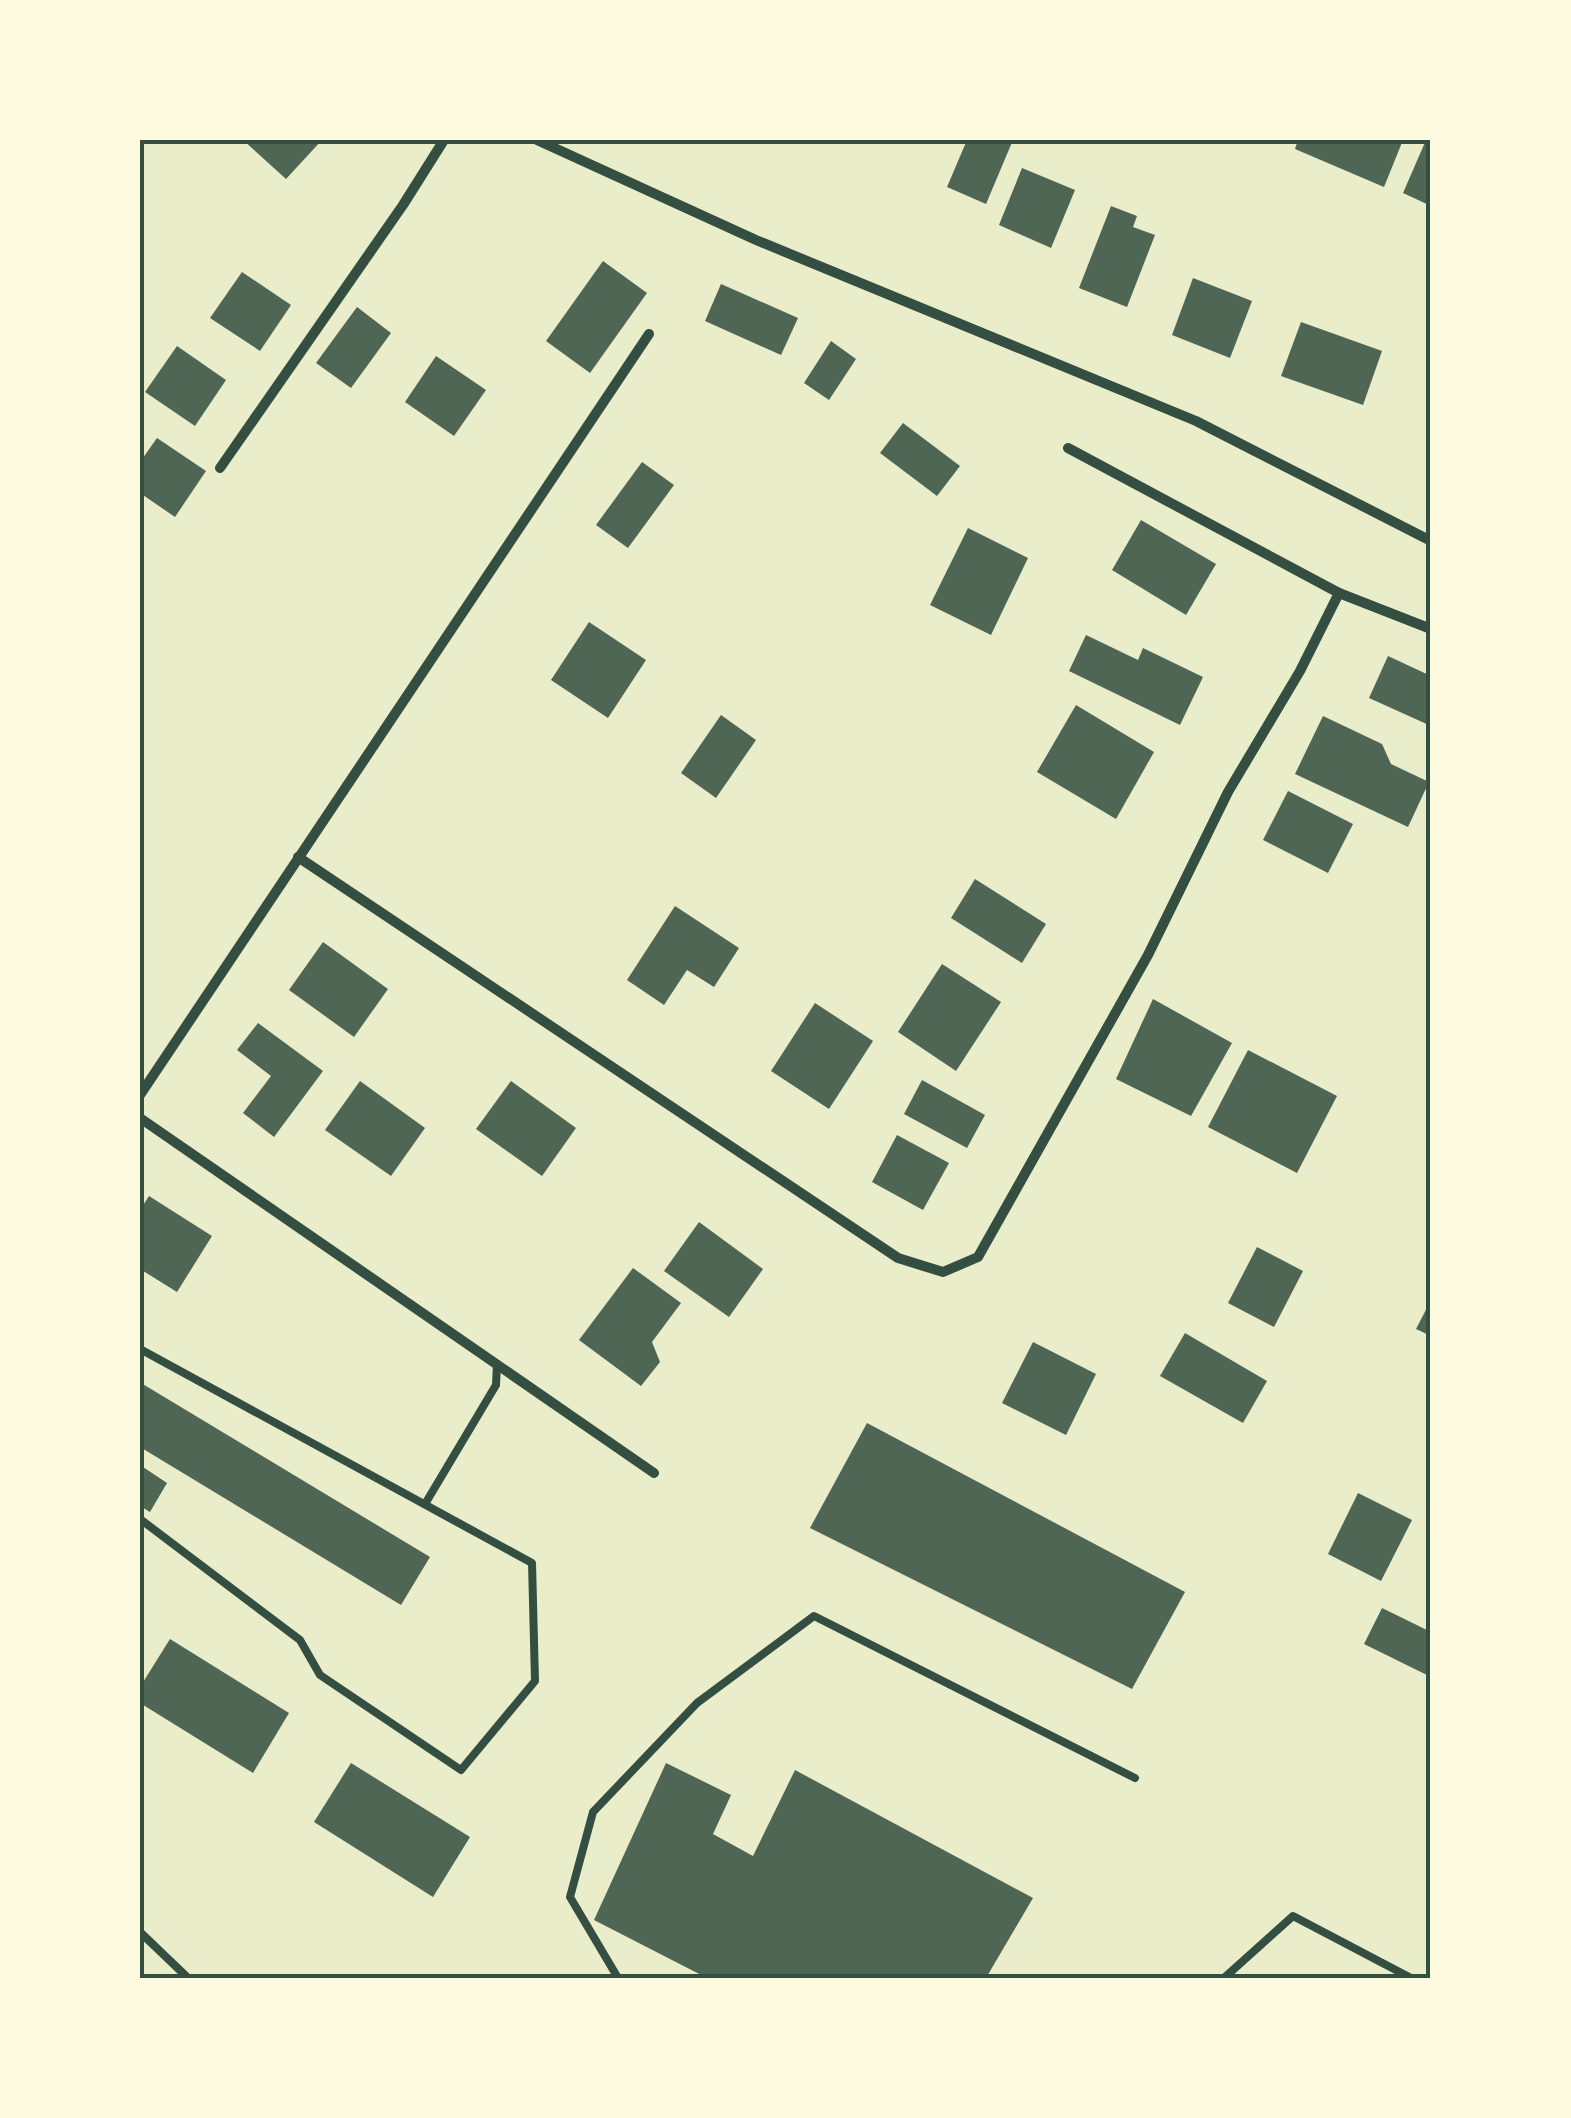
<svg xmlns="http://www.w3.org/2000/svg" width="1571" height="2118" viewBox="0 0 1571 2118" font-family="'Nunito Sans',sans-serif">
	<rect width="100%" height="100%" fill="#e9edc9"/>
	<g fill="#4f6655">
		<polygon points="243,140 322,140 286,179"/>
		<polygon points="967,140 1013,140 986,204 947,187"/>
		<polygon points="1298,140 1403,140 1384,187 1295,149"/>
		<polygon points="1426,140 1431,140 1431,206 1403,193"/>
		<polygon points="1022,168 1075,190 1051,248 999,225"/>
		<polygon points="1111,206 1137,216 1133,227 1155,235 1127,307 1079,288"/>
		<polygon points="603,261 647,293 590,373 546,341"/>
		<polygon points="242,272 291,305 260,351 210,318"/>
		<polygon points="1193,278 1252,301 1230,358 1172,335"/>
		<polygon points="721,284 798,318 781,355 705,321"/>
		<polygon points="357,307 391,333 351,388 316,363"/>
		<polygon points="1301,322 1382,351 1363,405 1281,376"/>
		<polygon points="831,341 856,359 829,400 804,383"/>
		<polygon points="177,346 226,380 195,426 145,392"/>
		<polygon points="436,356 486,390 454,436 405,402"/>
		<polygon points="903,423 960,466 937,496 880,453"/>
		<polygon points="157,438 206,471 175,517 140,493 140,462"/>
		<polygon points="642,462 674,485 628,548 596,525"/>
		<polygon points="1141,520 1216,564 1186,615 1112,570"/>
		<polygon points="968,528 1028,558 991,635 930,605"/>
		<polygon points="589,622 646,660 608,718 551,680"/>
		<polygon points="1086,635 1138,660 1143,648 1203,677 1180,725 1069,671"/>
		<polygon points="1388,656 1431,676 1431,726 1369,698"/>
		<polygon points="1076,705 1154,752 1116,819 1037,772"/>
		<polygon points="721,715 756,740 716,798 681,773"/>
		<polygon points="1323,716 1382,744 1391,764 1429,782 1408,827 1295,774"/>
		<polygon points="1288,791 1353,824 1328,873 1263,840"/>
		<polygon points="975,879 1046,924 1022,963 951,918"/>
		<polygon points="675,906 739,948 714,987 687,970 664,1005 627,980"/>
		<polygon points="323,942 388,989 354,1037 289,990"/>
		<polygon points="942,964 1001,1002 956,1071 898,1032"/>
		<polygon points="1153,999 1232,1043 1191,1116 1116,1079"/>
		<polygon points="815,1003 873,1041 829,1109 771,1071"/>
		<polygon points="258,1023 323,1071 274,1137 243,1113 271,1076 237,1050"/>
		<polygon points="1248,1050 1337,1096 1297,1173 1208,1127"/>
		<polygon points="922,1080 985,1115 967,1148 904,1114"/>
		<polygon points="360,1081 425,1128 391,1176 325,1130"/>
		<polygon points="511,1081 576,1128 542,1176 476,1129"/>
		<polygon points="897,1135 949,1163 923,1210 872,1182"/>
		<polygon points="149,1196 212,1236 177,1292 140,1269 140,1210"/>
		<polygon points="699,1222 763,1269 729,1317 664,1271"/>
		<polygon points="1257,1247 1303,1271 1274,1327 1228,1303"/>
		<polygon points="633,1268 681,1303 652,1342 660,1362 641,1386 579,1340"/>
		<polygon points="1431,1300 1431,1336 1416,1329"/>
		<polygon points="1185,1333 1267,1381 1243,1423 1160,1376"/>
		<polygon points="1033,1342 1096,1374 1066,1435 1002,1403"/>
		<polygon points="141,1383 430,1557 401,1605 140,1447"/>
		<polygon points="867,1423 1185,1592 1132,1689 810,1528"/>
		<polygon points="140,1465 167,1483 150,1512 140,1506"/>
		<polygon points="1358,1493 1412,1520 1381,1581 1328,1554"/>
		<polygon points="1382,1608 1431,1632 1431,1677 1364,1644"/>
		<polygon points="170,1639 289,1713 253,1773 140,1703 140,1687"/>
		<polygon points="351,1763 470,1837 433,1897 314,1822"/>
		<polygon points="666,1763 731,1795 713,1834 753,1856 795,1770 1033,1898 986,1978 707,1978 594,1920"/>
	</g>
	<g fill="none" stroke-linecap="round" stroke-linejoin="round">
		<g stroke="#344e41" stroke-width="8">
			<polyline points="140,1349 532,1563 535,1681 461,1770 320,1675 300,1640 140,1519"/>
			<polyline points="425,1504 496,1385 497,1364"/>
			<polyline points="140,1932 188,1978"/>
			<polyline points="618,1978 570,1897 593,1812 697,1703 814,1616 1135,1778"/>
			<polyline points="1224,1978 1293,1916 1411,1978"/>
		</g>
		<g stroke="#344e41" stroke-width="10">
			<polyline points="537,140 756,240 1196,421 1431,541"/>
			<polyline points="1068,448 1339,593"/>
			<polyline points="220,468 403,205 444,140"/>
			<polyline points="298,857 898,1258 943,1272 978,1257 1148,955 1228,792 1300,671 1339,593 1431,629"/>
			<polyline points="140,1095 649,334"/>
			<polyline points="140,1118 654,1473"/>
		</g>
	</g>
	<rect width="1571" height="2118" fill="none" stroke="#fefae0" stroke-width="285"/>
	<rect x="142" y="142" width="1286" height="1834" fill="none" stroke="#344e41" stroke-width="4"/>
</svg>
